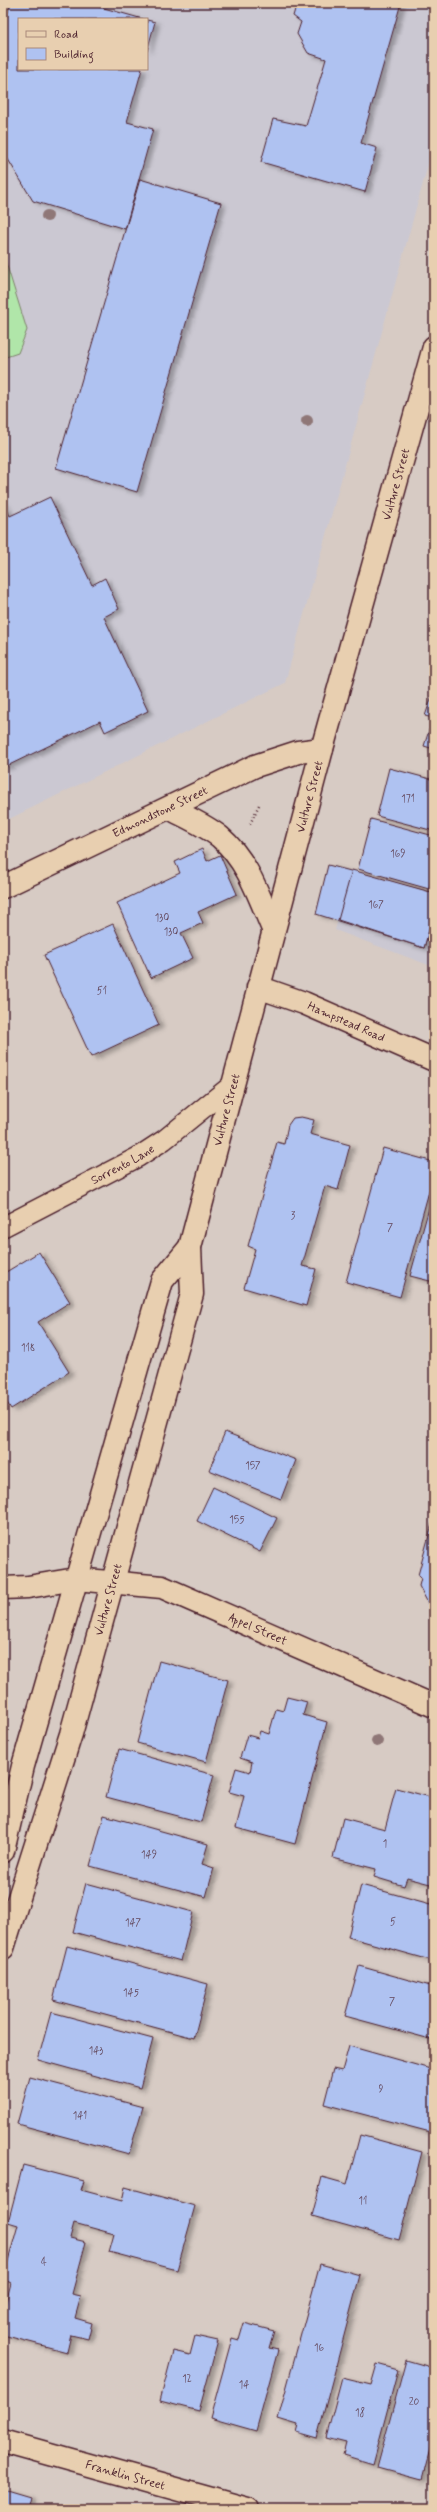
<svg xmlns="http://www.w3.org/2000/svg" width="437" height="2512" viewBox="0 0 437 2512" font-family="Mynerve,sans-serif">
	<defs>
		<filter id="shadow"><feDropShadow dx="4.5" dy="2.5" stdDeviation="2" flood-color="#0004"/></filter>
	</defs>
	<rect width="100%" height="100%" fill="#d7cbc4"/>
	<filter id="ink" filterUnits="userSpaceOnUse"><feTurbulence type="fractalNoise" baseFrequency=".025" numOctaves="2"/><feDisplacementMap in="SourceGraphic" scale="8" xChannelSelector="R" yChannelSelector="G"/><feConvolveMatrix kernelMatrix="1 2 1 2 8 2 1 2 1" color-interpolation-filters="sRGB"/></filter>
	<g filter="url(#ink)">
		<g fill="#cbc8d2" fill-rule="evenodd">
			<path d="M3,3h431v140l-149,540 -282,139zM19,19h128v50h-128z"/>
			<polygon points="352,870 434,893 434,967 335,930"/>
		</g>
		<polygon fill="#b0e6a9" stroke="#7d826a" points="3,253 27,330 18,353 3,358"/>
		<g fill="#afc2f1" stroke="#4a1f2b" filter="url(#shadow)">
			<polygon points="10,3 86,3 143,19 19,19 19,69 142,69 127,122 153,129 125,229 33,201 3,151 3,32"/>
			<polygon points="297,3 401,3 361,143 377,148 365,192 261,162 273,119 306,126 326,59 308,53 297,34 301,22 293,16"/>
			<polygon points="147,20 155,22 147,51"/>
			<polygon points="140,179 221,203 137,492 56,468"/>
			<polygon points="50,497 92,585 105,578 119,609 104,617 148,711 105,732 100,721 3,768 3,502 10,516"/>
			<polygon points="434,690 434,749 424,746 433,718 425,716"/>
			<polygon points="389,768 434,780 434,831 377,816"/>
			<polygon points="371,819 434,836 434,871 429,889 358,869"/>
			<polygon points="202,849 207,861 220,855 237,894 198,912 203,923 181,933 193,958 151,978 117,903 180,873 175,862"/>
			<polygon points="328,865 434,893 434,920 432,919 424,948 316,914"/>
			<polygon points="352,870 434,893 434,920 432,919 424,948 338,920"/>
			<polygon points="113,924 159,1025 91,1057 44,955"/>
			<polygon points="301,1117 314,1120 310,1134 350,1145 338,1190 325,1186 302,1266 316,1269 306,1306 244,1288 255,1249 248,1246 277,1142 284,1144 288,1125 293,1118"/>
			<polygon points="383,1148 434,1162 434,1173 400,1297 346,1282"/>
			<polygon points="434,1190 434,1282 410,1276"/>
			<polygon points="39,1252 70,1302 38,1322 69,1372 11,1409 3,1396 3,1268 6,1272"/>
			<polygon points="225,1432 296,1460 281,1499 209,1470"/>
			<polygon points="213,1487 277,1518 260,1552 197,1521"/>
			<polygon points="434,1517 434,1607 429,1605 419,1586 421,1578 418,1575"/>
			<polygon points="159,1661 228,1680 206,1762 137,1743"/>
			<polygon points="287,1697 307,1702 303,1715 327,1722 295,1844 236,1828 244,1796 229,1792 236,1768 250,1772 252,1762 240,1758 247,1735 258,1738 260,1731 269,1734 276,1709 283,1711"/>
			<polygon points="119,1749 214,1775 201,1822 106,1797"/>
			<polygon points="396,1788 434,1798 434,1885 407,1878 404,1886 374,1877 376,1869 333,1858 343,1818 385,1829"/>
			<polygon points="104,1815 208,1844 202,1864 214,1868 206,1897 90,1866"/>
			<polygon points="86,1883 193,1912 181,1961 73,1932"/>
			<polygon points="361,1885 434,1905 434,1961 348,1937"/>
			<polygon points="67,1946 208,1984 194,2038 53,2000"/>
			<polygon points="359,1966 434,1987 434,2040 345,2016"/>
			<polygon points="51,2012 153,2039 140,2088 38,2060"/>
			<polygon points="349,2046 434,2070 434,2133 324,2104 333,2069 342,2071"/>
			<polygon points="30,2077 143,2107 129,2154 17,2124"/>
			<polygon points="360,2135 422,2152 399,2240 312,2216 322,2177 347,2184"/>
			<polygon points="23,2165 84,2181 81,2190 122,2201 125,2187 195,2206 177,2270 109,2252 114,2234 74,2223 70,2238 86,2242 72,2294 81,2296 75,2318 92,2323 88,2339 71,2335 67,2352 3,2335 3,2314 11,2283 3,2279 18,2225 8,2222"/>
			<polygon points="320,2264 360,2275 317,2438 296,2432 298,2425 278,2419"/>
			<polygon points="244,2323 274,2331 269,2348 278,2350 256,2431 210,2418 232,2338 239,2340"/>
			<polygon points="195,2336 218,2341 199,2411 160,2401 173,2351 190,2355"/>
			<polygon points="406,2360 434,2368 434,2434 422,2479 377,2467"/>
			<polygon points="377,2364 398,2370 373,2464 343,2455 346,2443 326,2438 342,2378 371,2385"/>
			<polygon points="3,2489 30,2497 27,2509 3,2509"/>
		</g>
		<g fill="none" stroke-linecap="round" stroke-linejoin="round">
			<defs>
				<g id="service">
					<path id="s1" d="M3,1227l135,-70 26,-17 68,-55"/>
				</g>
				<g id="minor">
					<path id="s2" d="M3,887l252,-121 43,-14 24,-3"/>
					<path id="s3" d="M3,1588l25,-1 48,-8 86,8 272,119"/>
					<path id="s4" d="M3,2441l245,68"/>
				</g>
				<g id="tertiary">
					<path id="s5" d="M258,987l46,16 130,57"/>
				</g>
				<g id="secondary">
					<path d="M169,808c17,9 36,17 51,29 28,24 39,60 53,92"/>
					<polyline points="3,1851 23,1766 162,1281 190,1247"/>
					<path id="s6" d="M3,1948l68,-214 121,-440 -2,-47 132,-498 112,-402"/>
				</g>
			</defs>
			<use href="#service" stroke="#4a1f2b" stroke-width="22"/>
			<use href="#minor" stroke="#4a1f2b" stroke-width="25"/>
			<use href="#tertiary" stroke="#4a1f2b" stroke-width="25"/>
			<use href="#secondary" stroke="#4a1f2b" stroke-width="25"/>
			<polyline stroke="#4a1f2b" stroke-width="2.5" stroke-dasharray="1 3" stroke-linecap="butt" points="250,824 260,803"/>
			<use href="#service" stroke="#e8cfb0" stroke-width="19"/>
			<use href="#minor" stroke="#e8cfb0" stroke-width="22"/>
			<use href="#tertiary" stroke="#e8cfb0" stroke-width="22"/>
			<use href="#secondary" stroke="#e8cfb0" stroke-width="22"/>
		</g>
		<g fill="#8f7777">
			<circle cx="47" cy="216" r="6"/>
			<circle cx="307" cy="421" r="6"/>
			<circle cx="377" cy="1741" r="6"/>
		</g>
	</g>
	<g text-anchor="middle" stroke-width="3" stroke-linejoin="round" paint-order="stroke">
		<g font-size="10" fill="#63485c">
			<text x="408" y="802">171</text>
			<text x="398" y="857">169</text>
			<text x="376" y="908">167</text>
			<text x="162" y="921">130</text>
			<text x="171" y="935">130</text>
			<text x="102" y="994">51</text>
			<text x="293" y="1219">3</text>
			<text x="390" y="1231">7</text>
			<text x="28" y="1351">118</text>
			<text x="253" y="1469">157</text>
			<text x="237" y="1523">155</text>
			<text x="385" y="1847">1</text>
			<text x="149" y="1858">149</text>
			<text x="393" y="1925">5</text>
			<text x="133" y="1926">147</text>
			<text x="131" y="1996">145</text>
			<text x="392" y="2005">7</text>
			<text x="96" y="2054">143</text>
			<text x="381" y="2092">9</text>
			<text x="80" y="2119">141</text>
			<text x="363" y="2204">11</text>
			<text x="44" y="2265">4</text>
			<text x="319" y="2351">16</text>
			<text x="187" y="2382">12</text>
			<text x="244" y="2388">14</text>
			<text x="414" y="2405">20</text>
			<text x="360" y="2416">18</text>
		</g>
		<g font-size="12" fill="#4a1f2b" stroke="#e8cfb0">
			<text dy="4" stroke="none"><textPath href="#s6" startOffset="1518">Vulture Street</textPath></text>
			<text dy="4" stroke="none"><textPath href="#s6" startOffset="1194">Vulture Street</textPath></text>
			<text dy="4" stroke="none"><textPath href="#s2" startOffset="174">Edmondstone Street</textPath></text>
			<text dy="4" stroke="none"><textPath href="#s5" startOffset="95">Hampstead Road</textPath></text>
			<text dy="4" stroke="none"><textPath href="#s6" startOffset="870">Vulture Street</textPath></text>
			<text dy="4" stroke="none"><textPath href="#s1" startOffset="135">Sorrento Lane</textPath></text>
			<text dy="4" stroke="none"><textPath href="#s6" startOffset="364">Vulture Street</textPath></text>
			<text dy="4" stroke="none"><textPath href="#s3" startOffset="265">Appel Street</textPath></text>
			<text dy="4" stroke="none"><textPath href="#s4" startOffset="127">Franklin Street</textPath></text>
		</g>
	</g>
	<rect width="437" height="2512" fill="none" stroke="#e8cfb0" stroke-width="16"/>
	<rect x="8" y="8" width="421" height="2496" fill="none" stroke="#4a1f2b" stroke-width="1.5" filter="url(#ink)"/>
	<rect x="18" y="18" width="130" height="52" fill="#e8cfb0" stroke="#a9897b"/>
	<rect x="26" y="31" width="20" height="6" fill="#e8cfb0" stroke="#a9897b"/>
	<text x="54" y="38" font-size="12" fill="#4a1f2b">Road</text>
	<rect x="26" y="48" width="20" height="12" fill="#afc2f1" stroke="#a9897b"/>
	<text x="54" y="58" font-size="12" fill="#4a1f2b">Building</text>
</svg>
